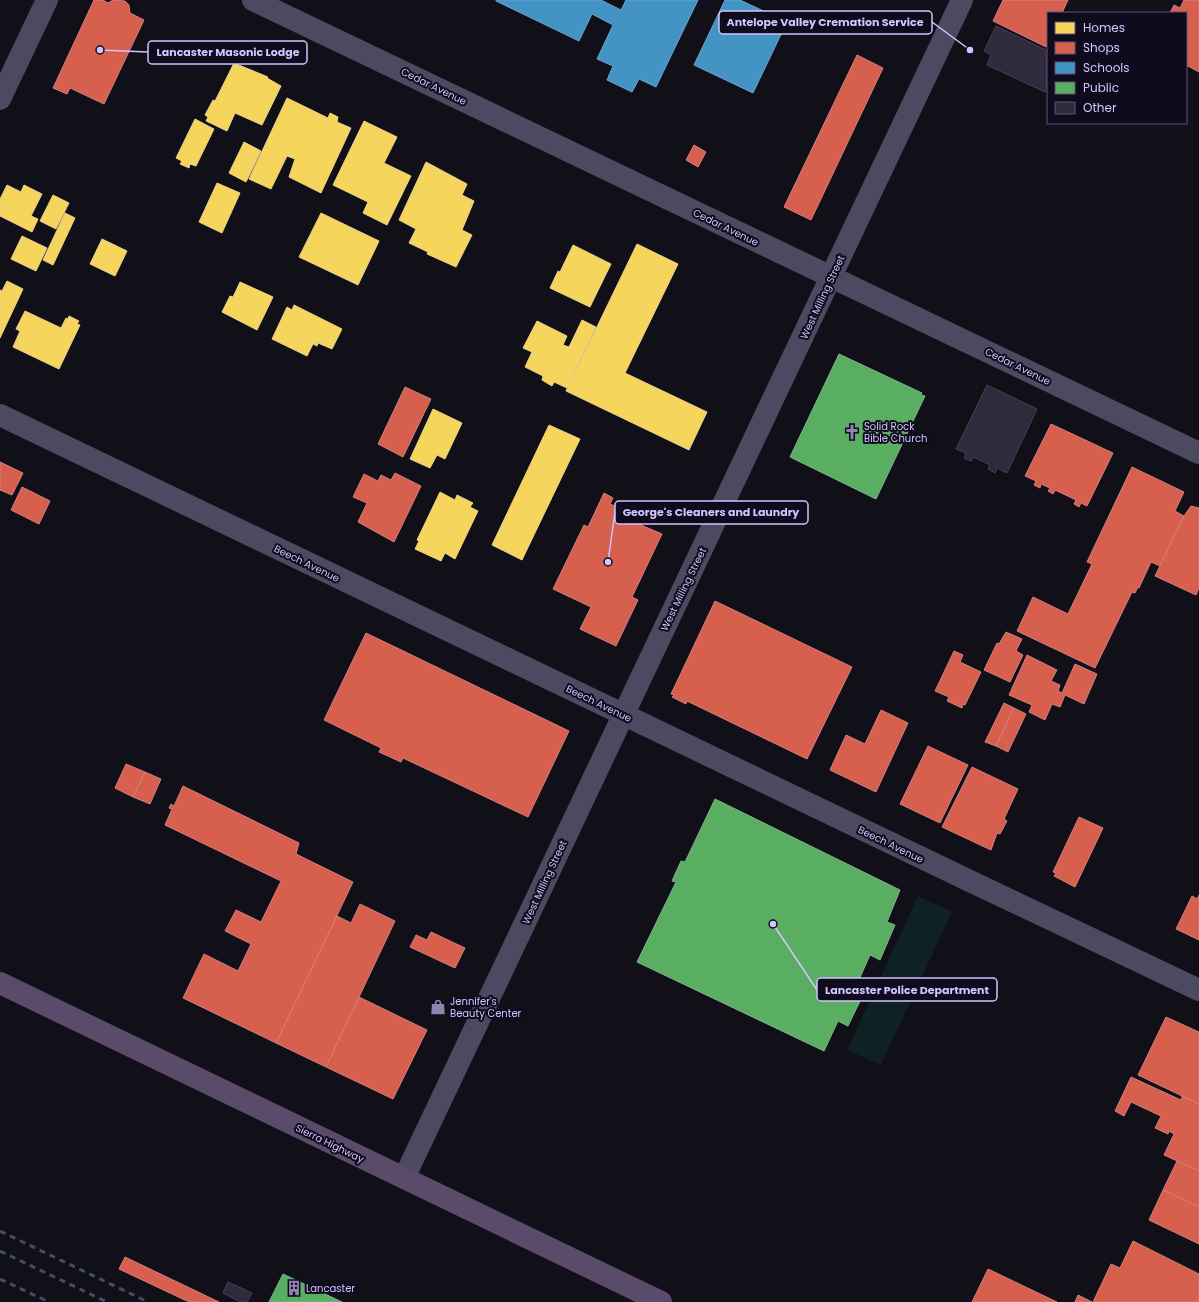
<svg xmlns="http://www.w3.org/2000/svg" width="1199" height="1302" viewBox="0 0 1199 1302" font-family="Poppins,sans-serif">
	<rect width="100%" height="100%" fill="#110f18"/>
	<polygon fill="#0e2224" points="918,896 952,912 881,1065 847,1050"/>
	<g fill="#f6d55c" stroke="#ebd08d">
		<polygon points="234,63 268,77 267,78 281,86 262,125 235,113 227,131 206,121 208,117 205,115 213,100 215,101"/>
		<polygon points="287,98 328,118 330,113 338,117 337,122 351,128 321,193 289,177 295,159 287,156 271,189 249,179"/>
		<polygon points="195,119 214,129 196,166 190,164 189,168 180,164 182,161 176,158"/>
		<polygon points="364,121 397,137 384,163 411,176 387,225 363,213 368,202 333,185"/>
		<polygon points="244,142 261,151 246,182 229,173"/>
		<polygon points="426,162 467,184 462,195 474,201 462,230 472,235 456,267 427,254 428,252 409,243 416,229 399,220"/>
		<polygon points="217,183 240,193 222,233 199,222"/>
		<polygon points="7,185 21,192 24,185 42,194 31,216 38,219 32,232 0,216 0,199"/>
		<polygon points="53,195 69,203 56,229 40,221"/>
		<polygon points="65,213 75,218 53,265 43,260"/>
		<polygon points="321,213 379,241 358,285 299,257"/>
		<polygon points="22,236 47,248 36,271 11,259"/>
		<polygon points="102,239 127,251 115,276 90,264"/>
		<polygon points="637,244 678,264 625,373 707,412 689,450 566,391"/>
		<polygon points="573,245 611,264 590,307 550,288 558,271 560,272"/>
		<polygon points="7,281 23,289 0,338 0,290 2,291"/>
		<polygon points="240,282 273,297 257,330 222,312 230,296 233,297"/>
		<polygon points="294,305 342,329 332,349 318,343 317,346 313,344 307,356 272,339 287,307 292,310"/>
		<polygon points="25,311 61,328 66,318 68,319 69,316 79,321 77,324 80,325 59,369 13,347 20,331 16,329"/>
		<polygon points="582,320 596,327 567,388 554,382 552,386 542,380 543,376 525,367 532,352 523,348 537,321 567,336 563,345 569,347"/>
		<polygon points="433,409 462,423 445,459 437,455 430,468 410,459"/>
		<polygon points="549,425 580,439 522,560 492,545"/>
		<polygon points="440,492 455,500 457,495 473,503 470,507 478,511 455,559 445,553 441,561 415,549 419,541 417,540"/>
	</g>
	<g fill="#d6604d" stroke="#d47e82">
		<polygon points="94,0 103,0 108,3 113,0 125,1 129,5 130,13 144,20 104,104 70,88 67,94 53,88"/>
		<polygon points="1003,0 1068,0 1062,13 1048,13 1048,42 1046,47 993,21"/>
		<polygon points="1184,0 1199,0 1199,72 1186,65 1186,13 1170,13 1174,5 1180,8"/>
		<polygon points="857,55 883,68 811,220 784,207"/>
		<polygon points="694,145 706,152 698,167 686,160"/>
		<polygon points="405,387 431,399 403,457 378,444"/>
		<polygon points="1051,424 1113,453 1087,506 1081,503 1079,507 1074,504 1076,500 1055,490 1053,494 1048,491 1050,488 1041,484 1040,488 1034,485 1036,481 1025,476"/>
		<polygon points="0,462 23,473 12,495 0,490"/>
		<polygon points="1132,467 1184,492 1175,511 1184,516 1160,566 1151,562 1139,588 1138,587 1135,593 1132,592 1095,668 1017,631 1033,597 1068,614 1092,564 1087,562"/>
		<polygon points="395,473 421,486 394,542 358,522 367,503 353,497 364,474 378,481 381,475 391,480"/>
		<polygon points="22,487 50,501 39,524 11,510"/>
		<polygon points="604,493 613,498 610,504 644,518 641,525 662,534 632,597 638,600 616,646 580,629 591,607 553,589 584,525 588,527"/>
		<polygon points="1191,506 1199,508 1199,588 1196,595 1155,576 1184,516"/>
		<polygon points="715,601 852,667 807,759 687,701 686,704 672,697 674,695 671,694"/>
		<polygon points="1006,632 1022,639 1016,651 1023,655 1010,682 984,670 997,643 999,644"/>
		<polygon points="366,633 569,731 528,817 403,758 401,762 379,752 381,748 324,720"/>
		<polygon points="954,651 963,655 960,662 981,672 965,705 963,704 962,708 947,701 949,697 935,691"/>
		<polygon points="1027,655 1057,670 1051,681 1060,685 1058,691 1062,693 1075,664 1097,674 1084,704 1065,695 1060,707 1052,704 1045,720 1029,712 1032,705 1009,695"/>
		<polygon points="1004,703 1014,708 996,746 985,742"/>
		<polygon points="1014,708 1026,714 1008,752 996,746"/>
		<polygon points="881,710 908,723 876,792 830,770 846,735 865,744"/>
		<polygon points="928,746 968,765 940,823 900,804"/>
		<polygon points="126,764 145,772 133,797 115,788"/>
		<polygon points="972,767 1018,789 1004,819 1007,821 1000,834 997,833 991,850 942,827"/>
		<polygon points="145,772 161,779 150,804 133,797"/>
		<polygon points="183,786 299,843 296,854 353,882 276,1043 183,998 204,954 238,971 251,944 225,931 236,910 261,922 281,881 165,825 172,809 169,808 171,804 174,806"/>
		<polygon points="1079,817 1103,828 1075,887 1054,876 1056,873 1053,872"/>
		<polygon points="1199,895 1199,940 1176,929 1192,896 1197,899"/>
		<polygon points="360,904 395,921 326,1067 276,1043 337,916 351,923"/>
		<polygon points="431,932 465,948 455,968 410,947 416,935 427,940"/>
		<polygon points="359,997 427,1030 393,1099 326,1067"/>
		<polygon points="1166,1017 1199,1032 1199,1104 1138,1075"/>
		<polygon points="1131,1077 1181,1100 1182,1096 1199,1104 1199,1171 1164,1155 1174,1134 1169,1131 1168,1134 1155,1128 1161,1116 1131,1102 1124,1116 1115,1111"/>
		<polygon points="1177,1161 1199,1171 1199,1207 1163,1190"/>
		<polygon points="1163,1190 1199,1207 1199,1244 1149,1220"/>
		<polygon points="1133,1241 1199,1274 1199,1302 1093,1302 1111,1264 1120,1268"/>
		<polygon points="125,1257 219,1302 189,1302 119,1269"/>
		<polygon points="988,1269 1057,1302 972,1302"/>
		<polygon points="1078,1295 1092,1302 1075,1302"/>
	</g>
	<g fill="#4393c3" stroke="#6da2d5">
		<polygon points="496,0 601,0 621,10 626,0 698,0 656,87 639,79 632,92 607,80 613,66 597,59 613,25 592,14 579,41 496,1"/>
		<polygon points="725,0 740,0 787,22 753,93 694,65"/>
	</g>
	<g fill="#5aae61" stroke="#7db590">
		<polygon points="839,354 922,393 921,395 925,396 876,499 790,457"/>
		<polygon points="715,799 900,890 887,922 895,925 880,960 870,955 854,991 863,995 848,1026 838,1021 824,1051 637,962 676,882 672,881 681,861 685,862"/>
		<polygon points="283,1274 342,1302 269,1302"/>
	</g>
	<g fill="#2f2b3c" stroke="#454057">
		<polygon points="996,26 1048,51 1048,85 1045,92 987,65 991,55 984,51"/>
		<polygon points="987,385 1037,409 1007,473 997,468 995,473 988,469 990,465 974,457 971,461 964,458 966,453 956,449"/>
		<polygon points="228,1282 252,1293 247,1302 240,1302 223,1293"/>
	</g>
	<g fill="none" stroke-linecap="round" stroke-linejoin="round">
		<g stroke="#4c4a61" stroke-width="22">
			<polyline points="253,0 1199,453"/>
			<polyline points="0,99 47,0"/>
			<polyline points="0,415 972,882 1199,990"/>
			<polyline points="404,1178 962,0"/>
		</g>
		<polyline stroke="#5a4b6b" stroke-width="22" points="0,983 661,1302"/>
		<g stroke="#3f5062" stroke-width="3" stroke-dasharray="6 5" stroke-linecap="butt">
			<polyline points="0,1231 148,1302"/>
			<polyline points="0,1251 107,1302"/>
			<polyline points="0,1279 49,1302"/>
		</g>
	</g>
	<defs>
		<symbol id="church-bare" viewBox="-9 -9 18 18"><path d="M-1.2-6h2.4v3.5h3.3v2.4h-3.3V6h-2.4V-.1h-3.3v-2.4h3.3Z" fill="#8d85ae" stroke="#0f0b1c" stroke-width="2.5" paint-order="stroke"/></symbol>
		<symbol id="shop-bare" viewBox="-9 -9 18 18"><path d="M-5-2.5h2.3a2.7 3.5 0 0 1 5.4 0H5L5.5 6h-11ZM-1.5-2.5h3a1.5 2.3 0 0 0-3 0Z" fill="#8d85ae" stroke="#0f0b1c" stroke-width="2.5" paint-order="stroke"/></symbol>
		<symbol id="building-bare" viewBox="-9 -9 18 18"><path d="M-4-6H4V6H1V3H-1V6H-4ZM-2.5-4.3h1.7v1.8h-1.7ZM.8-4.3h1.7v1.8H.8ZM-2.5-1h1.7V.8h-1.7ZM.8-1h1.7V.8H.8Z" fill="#8d85ae" stroke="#0f0b1c" stroke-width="2.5" paint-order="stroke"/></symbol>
	</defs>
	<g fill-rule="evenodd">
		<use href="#church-bare" x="841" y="421" width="22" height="22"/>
		<use href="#shop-bare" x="427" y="996" width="22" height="22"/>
		<use href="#building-bare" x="283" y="1277" width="22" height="22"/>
	</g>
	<g text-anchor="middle" stroke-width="4" stroke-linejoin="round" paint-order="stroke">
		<g font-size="10" fill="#d0c5ff" stroke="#0f0b1c">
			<text transform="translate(434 86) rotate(26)" y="4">Cedar Avenue</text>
			<text transform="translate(726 227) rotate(26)" y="4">Cedar Avenue</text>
			<text transform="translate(822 297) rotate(-65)" y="4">West Milling Street</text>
			<text transform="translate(1018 366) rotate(26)" y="4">Cedar Avenue</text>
			<text transform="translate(307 563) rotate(26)" y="4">Beech Avenue</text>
			<text transform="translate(683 589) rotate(-64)" y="4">West Milling Street</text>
			<text transform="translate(599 703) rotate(26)" y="4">Beech Avenue</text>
			<text transform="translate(891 844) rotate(26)" y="4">Beech Avenue</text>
			<text transform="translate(544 882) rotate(-65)" y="4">West Milling Street</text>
			<text transform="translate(330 1143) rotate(26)" y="4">Sierra Highway</text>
		</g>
		<g font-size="10" fill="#d0c5ff" stroke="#0f0b1c" text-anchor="start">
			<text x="864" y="430">Solid Rock<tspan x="864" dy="12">Bible Church</tspan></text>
			<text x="450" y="1005">Jennifer's<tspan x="450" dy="12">Beauty Center</tspan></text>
			<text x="306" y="1292">Lancaster</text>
		</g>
	</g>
	<path fill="none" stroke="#d0c5ff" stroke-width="1.5" d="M970 50L932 22M100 50L148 52M608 562L615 512M773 924L817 990"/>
	<g fill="#d0c5ff" stroke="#0f0b1c" stroke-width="1.5">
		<circle cx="970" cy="50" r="4"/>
		<circle cx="100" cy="50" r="4"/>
		<circle cx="608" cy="562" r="4"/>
		<circle cx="773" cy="924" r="4"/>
	</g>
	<g fill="#0f0b1c" stroke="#d0c5ff" stroke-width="1.5">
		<rect x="719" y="11" width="213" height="23" rx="4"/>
		<rect x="148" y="41" width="159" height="23" rx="4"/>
		<rect x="615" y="501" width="193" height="23" rx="4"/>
		<rect x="817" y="978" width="180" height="23" rx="4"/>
	</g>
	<g font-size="11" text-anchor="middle" font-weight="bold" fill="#d0c5ff">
		<text x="825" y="26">Antelope Valley Cremation Service</text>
		<text x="228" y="56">Lancaster Masonic Lodge</text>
		<text x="711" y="516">George's Cleaners and Laundry</text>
		<text x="907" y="994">Lancaster Police Department</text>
	</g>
	<rect x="1047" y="12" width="140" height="112" fill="#0f0b1c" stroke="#5c5577"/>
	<rect x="1055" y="22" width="20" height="12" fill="#f6d55c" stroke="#5c5577"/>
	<text x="1083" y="32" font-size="12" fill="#d0c5ff">Homes</text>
	<rect x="1055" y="42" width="20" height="12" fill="#d6604d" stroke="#5c5577"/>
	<text x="1083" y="52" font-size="12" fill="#d0c5ff">Shops</text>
	<rect x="1055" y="62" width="20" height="12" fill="#4393c3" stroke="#5c5577"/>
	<text x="1083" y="72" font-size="12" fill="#d0c5ff">Schools</text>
	<rect x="1055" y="82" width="20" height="12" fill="#5aae61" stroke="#5c5577"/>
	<text x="1083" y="92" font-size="12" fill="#d0c5ff">Public</text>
	<rect x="1055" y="102" width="20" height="12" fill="#2f2b3c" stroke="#5c5577"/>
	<text x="1083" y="112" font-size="12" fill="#d0c5ff">Other</text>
</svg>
